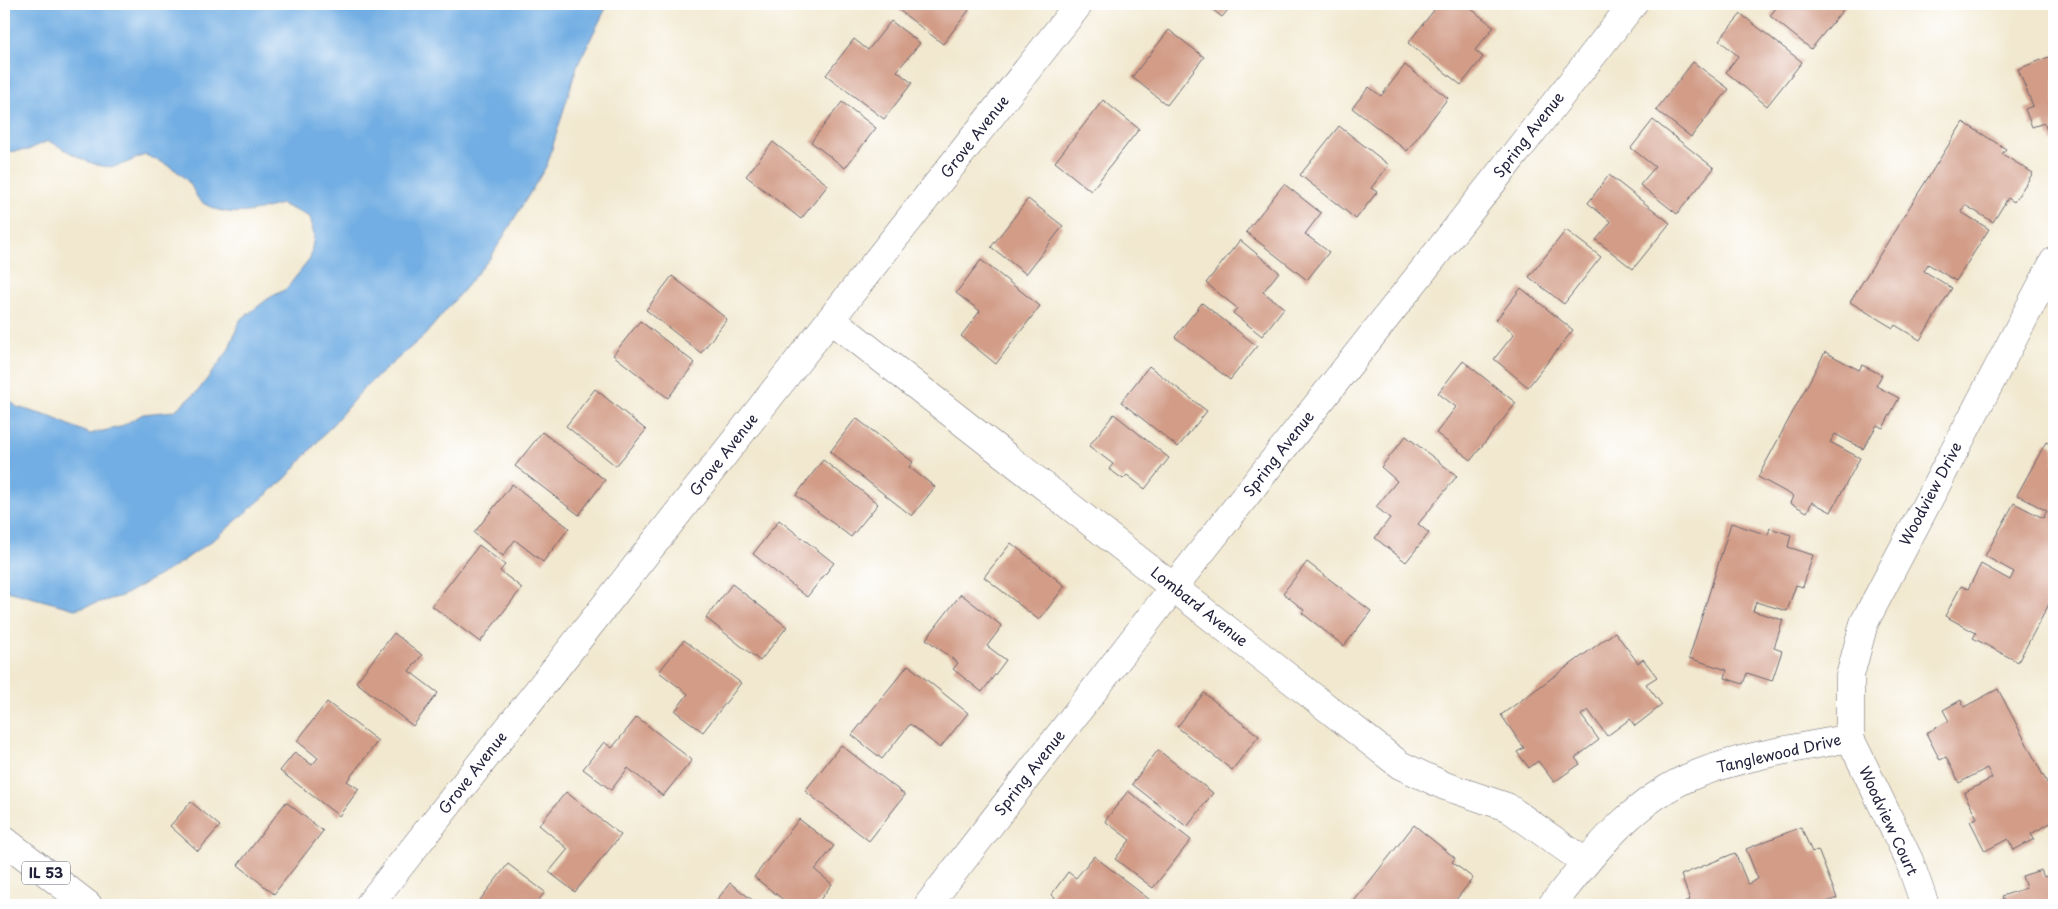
<svg xmlns="http://www.w3.org/2000/svg" width="2058" height="909" viewBox="0 0 2058 909" font-family="'Playpen Sans',sans-serif">
	<rect width="100%" height="100%" fill="#fff"/>
	<filter id="ink" filterUnits="userSpaceOnUse"><feTurbulence type="fractalNoise" baseFrequency=".02" numOctaves="2"/><feDisplacementMap in="SourceGraphic" scale="10" xChannelSelector="R" yChannelSelector="G"/><feConvolveMatrix kernelMatrix="1 2 1 2 8 2 1 2 1" color-interpolation-filters="sRGB"/></filter>
	<filter id="wash" filterUnits="userSpaceOnUse"><feTurbulence type="fractalNoise" baseFrequency=".0096" numOctaves="4" result="noise"/><feDisplacementMap in="SourceGraphic" scale="20" xChannelSelector="R" yChannelSelector="G"/><feGaussianBlur stdDeviation="1.12" result="paint"/><feColorMatrix in="noise" values="0 0 0 0 0 0 0 0 0 0 0 0 0 0 0 0 0 1.4 0 .05"/><feComposite in="paint" operator="in"/></filter>
	<g filter="url(#wash)">
		<rect width="100%" height="100%" fill="#f1e8cf"/>
		<path fill="#72aee3" stroke="#4a688f" d="M4,4h604l-31,62 -30,99 -56,92 -66,78 -60,52 -79,91 -70,60 -42,29 -52,29 -47,13 -71,-19v-195l13,12 34,10 39,17 30,-7 23,-13 31,-3 24,-20 30,-40 12,-31 29,-22 17,-9 24,-30 4,-23 -4,-19 -29,-13c-27,8 -52,15 -78,-1 -6,-3 -9,-13 -13,-19 -10,-14 -29,-23 -45,-29 -9,3 -19,9 -29,11 -21,5 -49,-17 -68,-25l-20,9 -24,2z"/>
		<g id="blocks">
			<g fill="#d29c87">
				<polygon points="891,4 961,4 969,10 943,44"/>
				<polygon points="1205,4 1233,4 1222,17"/>
				<polygon points="1439,4 1465,4 1494,27 1475,50 1483,57 1461,85 1408,43"/>
				<polygon points="1779,4 1843,4 1846,6 1811,49 1770,16"/>
				<polygon points="1741,14 1802,62 1767,106 1726,72 1738,56 1719,40"/>
				<polygon points="891,21 920,43 897,71 912,83 884,119 826,75 854,39 868,50"/>
				<polygon points="1169,30 1204,57 1167,105 1132,77"/>
				<polygon points="2054,55 2054,141 2052,142 2044,123 2032,127 2025,109 2033,106 2018,69"/>
				<polygon points="1693,62 1729,89 1691,137 1656,110"/>
				<polygon points="1405,65 1448,98 1407,151 1352,108 1369,87 1381,96"/>
				<polygon points="1103,100 1139,129 1091,191 1055,162"/>
				<polygon points="842,102 876,128 845,168 811,142"/>
				<polygon points="1653,120 1714,168 1677,214 1640,185 1655,167 1631,148"/>
				<polygon points="1963,122 2006,149 2002,154 2033,173 2014,202 2008,198 1993,222 1965,205 1961,212 1989,229 1956,281 1928,264 1924,271 1952,288 1920,340 1895,325 1893,328 1850,302"/>
				<polygon points="1339,126 1389,165 1371,188 1377,192 1356,219 1300,175"/>
				<polygon points="773,142 828,185 801,219 746,176"/>
				<polygon points="1609,175 1670,223 1633,269 1596,240 1611,222 1588,203"/>
				<polygon points="1284,184 1321,213 1305,234 1329,252 1307,280 1246,232"/>
				<polygon points="1028,199 1063,226 1026,274 991,247"/>
				<polygon points="1566,230 1601,257 1564,304 1529,277"/>
				<polygon points="1240,240 1279,272 1263,292 1284,308 1262,336 1233,313 1237,308 1206,283"/>
				<polygon points="981,260 1040,306 996,364 961,336 980,311 956,293"/>
				<polygon points="672,276 727,319 701,353 646,310"/>
				<polygon points="1521,288 1573,330 1528,387 1494,359 1514,334 1496,320"/>
				<polygon points="1202,303 1257,346 1230,380 1175,337"/>
				<polygon points="640,321 695,363 668,398 613,355"/>
				<polygon points="1825,352 1859,370 1862,365 1882,375 1876,386 1899,398 1883,428 1877,425 1863,449 1835,434 1830,442 1860,458 1831,512 1812,502 1807,512 1790,503 1793,496 1758,477"/>
				<polygon points="1463,361 1516,403 1471,460 1436,433 1456,407 1438,393"/>
				<polygon points="1149,366 1207,411 1178,447 1121,402"/>
				<polygon points="595,389 646,430 616,466 566,426"/>
				<polygon points="1114,414 1169,458 1145,489 1127,475 1123,479 1109,469 1113,464 1089,446"/>
				<polygon points="856,418 913,462 909,467 935,487 912,516 830,452"/>
				<polygon points="542,432 605,480 579,515 515,466"/>
				<polygon points="1406,436 1457,476 1418,524 1429,533 1406,562 1375,538 1390,518 1376,507 1397,481 1381,467"/>
				<polygon points="2046,442 2054,446 2054,595 2018,662 1973,638 1976,633 1945,616 1961,586 1968,589 1981,564 2010,580 2014,572 1985,556 2014,503 2043,518 2047,511 2017,495"/>
				<polygon points="823,460 878,504 851,537 796,495"/>
				<polygon points="512,484 569,528 543,562 515,540 503,556 474,533"/>
				<polygon points="779,520 834,563 807,597 753,554"/>
				<polygon points="1731,523 1768,535 1770,528 1791,535 1788,547 1813,555 1803,587 1796,585 1787,611 1756,602 1753,611 1783,620 1774,648 1782,651 1772,681 1747,673 1743,684 1725,678 1727,670 1689,658"/>
				<polygon points="1011,543 1065,586 1039,620 984,577"/>
				<polygon points="479,545 505,565 500,571 522,588 480,642 432,606"/>
				<polygon points="1307,562 1371,611 1344,646 1302,613 1304,610 1283,593"/>
				<polygon points="732,584 787,627 760,661 706,618"/>
				<polygon points="961,594 1002,626 987,646 1006,660 982,692 953,669 958,663 926,639"/>
				<polygon points="1615,632 1638,663 1643,659 1657,677 1646,684 1662,705 1635,726 1630,719 1607,736 1588,710 1581,715 1599,740 1575,758 1580,764 1554,782 1538,761 1529,768 1517,752 1524,748 1501,715"/>
				<polygon points="394,633 422,655 409,671 438,693 413,726 356,682"/>
				<polygon points="684,640 741,683 703,732 675,711 688,694 659,672"/>
				<polygon points="908,665 968,713 940,748 910,724 882,759 852,735"/>
				<polygon points="1998,689 2054,796 2054,821 2031,834 2034,839 2014,850 2008,839 1985,851 1970,821 1977,818 1964,793 1992,778 1987,768 1959,783 1946,757 1940,760 1926,733 1949,721 1943,710 1961,700 1964,707"/>
				<polygon points="1204,693 1259,736 1232,770 1177,727"/>
				<polygon points="327,702 378,741 347,781 359,789 339,816 280,771 295,752 312,765 318,758 297,741"/>
				<polygon points="637,717 692,760 663,796 628,768 611,790 583,769 604,742 612,748"/>
				<polygon points="841,745 905,795 869,841 805,791"/>
				<polygon points="1158,750 1213,793 1187,827 1132,784"/>
				<polygon points="1128,791 1191,840 1153,888 1115,859 1130,840 1105,821"/>
				<polygon points="566,792 621,835 575,892 549,872 568,849 539,825"/>
				<polygon points="191,802 220,826 198,851 170,826"/>
				<polygon points="286,802 323,831 274,894 238,865"/>
				<polygon points="799,819 834,846 815,870 832,884 816,905 790,905 754,877"/>
				<polygon points="1414,825 1455,858 1452,862 1473,878 1452,905 1351,905"/>
				<polygon points="1801,827 1812,852 1818,850 1837,898 1819,905 1686,905 1685,902 1690,900 1681,875 1735,853 1748,884 1758,879 1746,849"/>
				<polygon points="1094,856 1150,900 1146,905 1064,905 1051,895 1068,872 1076,878"/>
				<polygon points="508,864 545,892 535,905 476,905"/>
				<polygon points="2041,870 2044,877 2054,873 2054,905 2005,905 2002,896 2026,888 2022,876"/>
				<polygon points="730,883 759,905 713,905"/>
			</g>
		</g>
	</g>
	<g filter="url(#ink)">
		<use href="#blocks" fill-opacity="0" stroke="#6a676f" stroke-width="1"/>
		<g fill="none" stroke-linecap="round" stroke-linejoin="round">
			<defs>
				<g id="street">
					<polyline points="831,319 1400,765 1445,786 1507,807 1585,862"/>
					<polyline points="369,905 1079,4"/>
					<polyline points="928,905 1173,588 1633,4"/>
					<path d="M1552,905c40,-51 82,-107 145,-131 49,-19 102,-26 153,-36"/>
					<polyline points="1925,905 1909,860 1850,738 1850,676 1864,623 2054,261"/>
				</g>
				<polyline id="primary" points="4,840 88,905"/>
			</defs>
			<use href="#street" stroke="#6a676f" stroke-width="29"/>
			<use href="#primary" stroke="#6a676f" stroke-width="29"/>
			<use href="#street" stroke="#fff" stroke-width="28"/>
			<use href="#primary" stroke="#fff" stroke-width="28"/>
		</g>
	</g>
	<g text-anchor="middle" stroke-width="4" stroke-linejoin="round" paint-order="stroke">
		<rect fill="#fff" stroke="#646476" stroke-width="1" x="22" y="861.5" width="48" height="23" rx="4"/>
		<g font-size="14" font-weight="bold" fill="#22223b">
			<text x="46" y="878">IL 53</text>
		</g>
		<g font-size="15" fill="#22223b" stroke="#fff">
			<text transform="translate(1529 135) rotate(-52)" y="5">Spring Avenue</text>
			<text transform="translate(975 137) rotate(-52)" y="5">Grove Avenue</text>
			<text transform="translate(1279 454) rotate(-52)" y="5">Spring Avenue</text>
			<text transform="translate(724 455) rotate(-52)" y="5">Grove Avenue</text>
			<text transform="translate(1931 494) rotate(-62)" y="5">Woodview Drive</text>
			<text transform="translate(1199 607) rotate(38)" y="5">Lombard Avenue</text>
			<text transform="translate(1779 754) rotate(-13)" y="5">Tanglewood Drive</text>
			<text transform="translate(473 773) rotate(-52)" y="5">Grove Avenue</text>
			<text transform="translate(1030 773) rotate(-52)" y="5">Spring Avenue</text>
			<text transform="translate(1888 821) rotate(65)" y="5">Woodview Court</text>
		</g>
	</g>
	<rect width="2058" height="909" fill="none" stroke="#fff" stroke-width="20"/>
</svg>
